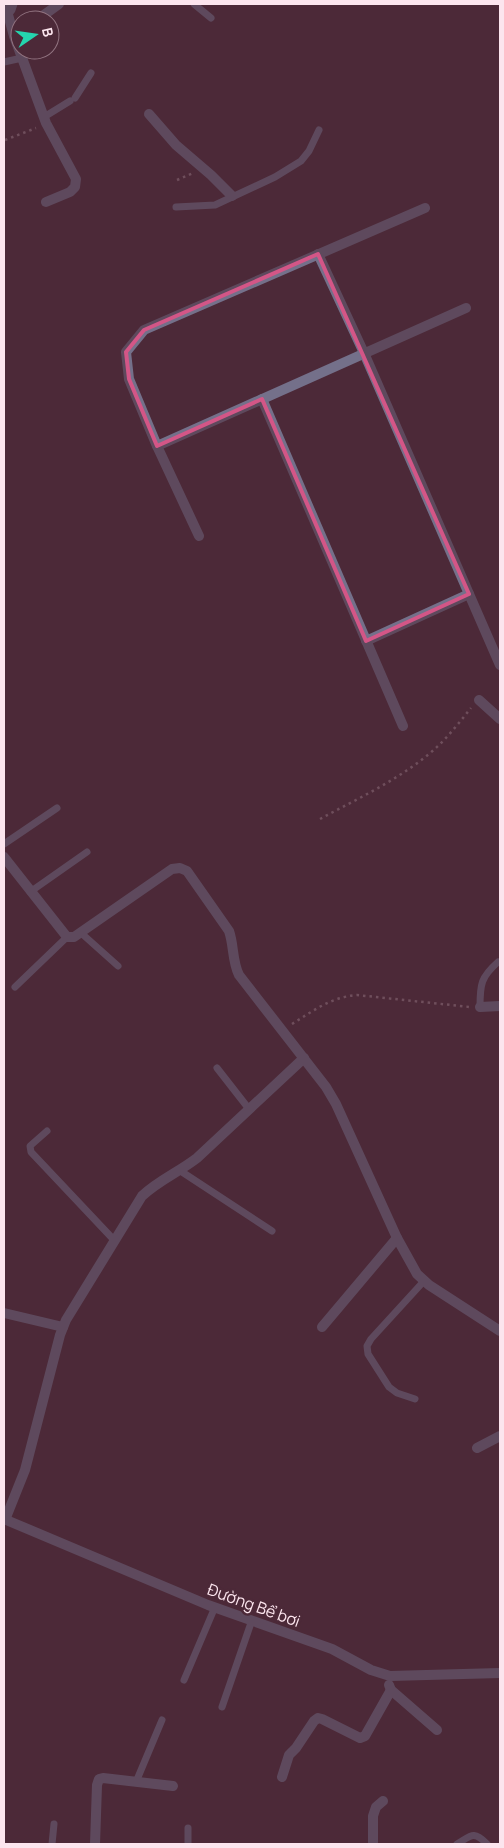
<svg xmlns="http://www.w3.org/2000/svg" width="504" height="1848" viewBox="0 0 504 1848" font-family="Manrope,sans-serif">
	<rect width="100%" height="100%" fill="#4c2938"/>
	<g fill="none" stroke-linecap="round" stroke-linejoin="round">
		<g stroke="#997b87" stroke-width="2.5" stroke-dasharray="2.5 4" stroke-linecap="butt">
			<polyline points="5,140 36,128"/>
			<polyline points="177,180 193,173"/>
			<path d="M320,819c37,-20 76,-38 109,-65 16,-13 29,-30 42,-46"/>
			<path d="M292,1024c21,-13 39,-27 65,-29l113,12"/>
		</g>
		<g stroke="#74708a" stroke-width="7">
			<polyline points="194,4 211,18"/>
			<polyline points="8,15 12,10 14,4"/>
			<polyline points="4,62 22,58"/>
			<polyline points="75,98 91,73"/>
			<polyline points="44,117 70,101"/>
			<polyline points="176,207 215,205 275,177 301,161 309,151 319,130"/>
			<polyline points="4,844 57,808"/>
			<polyline points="30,892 87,852"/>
			<polyline points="80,932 118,966"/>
			<polyline points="15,987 67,937"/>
			<path d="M480,1007c0,-23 1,-30 18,-45"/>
			<polyline points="217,1068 249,1109"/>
			<polyline points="47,1131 30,1146 31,1152 114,1240"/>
			<polyline points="179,1170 272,1231"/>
			<polyline points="415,1399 397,1393 389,1387 368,1354 367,1346 371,1339 424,1281"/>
			<polyline points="184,1680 215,1607"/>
			<polyline points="222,1707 252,1620"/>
			<polyline points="136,1782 162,1720"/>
			<polyline points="52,1844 54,1824"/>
			<polyline points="188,1844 188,1828"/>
			<path d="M457,1844c14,-8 16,-14 30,0"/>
		</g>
		<g stroke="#74708a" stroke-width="10">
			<polyline points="5,4 14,36 46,123 76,179 75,187 70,192 46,202"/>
			<polyline points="37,20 59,4"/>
			<polyline points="149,114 176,145 211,175 232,196"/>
			<polyline points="318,254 364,353 500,665"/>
			<polyline points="262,399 403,726"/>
			<polyline points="157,446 466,308"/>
			<polyline points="199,536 157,446 129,379 126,352 144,330 425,208"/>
			<polyline points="366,641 469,594"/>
			<polyline points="479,700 500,719"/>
			<path d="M4,857l63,80h7l98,-68 8,-1 7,3 42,60c5,14 3,30 10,44l87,112 10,17 61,134 20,36 12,11 71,46"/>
			<polyline points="480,1007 500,1006"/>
			<polyline points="4,1313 63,1327"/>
			<polyline points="322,1327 397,1238"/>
			<polyline points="477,1448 500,1436"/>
			<polyline points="4,1519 208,1605 332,1649 371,1670 390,1676 500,1673"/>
			<path d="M5,1520l20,-50 35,-135 6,-15 76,-124c17,-16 37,-24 55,-38l107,-100"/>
			<polyline points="389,1685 391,1690 437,1730"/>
			<polyline points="282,1777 289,1755 296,1748 314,1721 318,1718 322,1719 360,1738 365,1736 391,1690"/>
			<polyline points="95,1844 97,1785 99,1779 103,1778 173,1786"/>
			<polyline points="373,1844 373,1816 376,1807 383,1801"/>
		</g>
	</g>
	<path d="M0 0H504V1848H0ZM318,254l151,340 -103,47 -104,-242 -105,47 -28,-67 -3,-27 18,-22z" fill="#4c2938" fill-opacity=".55" fill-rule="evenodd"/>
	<path fill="none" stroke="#d35687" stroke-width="4" stroke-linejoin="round" d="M318,254l151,340 -103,47 -104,-242 -105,47 -28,-67 -3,-27 18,-22z"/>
	<g text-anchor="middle" stroke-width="5" stroke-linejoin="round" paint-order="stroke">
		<g font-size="16" fill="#fce5ee" stroke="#4c2938">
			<text transform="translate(254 1605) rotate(20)" y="6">Đường Bể bơi</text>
		</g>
	</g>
	<rect width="504" height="1848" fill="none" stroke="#fce5ee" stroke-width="10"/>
	<g transform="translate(35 35) rotate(77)"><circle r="24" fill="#4c2938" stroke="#927481"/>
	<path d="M0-4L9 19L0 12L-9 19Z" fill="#24d5ae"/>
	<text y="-8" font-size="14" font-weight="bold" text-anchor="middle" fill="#fce5ee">B</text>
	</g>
</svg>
